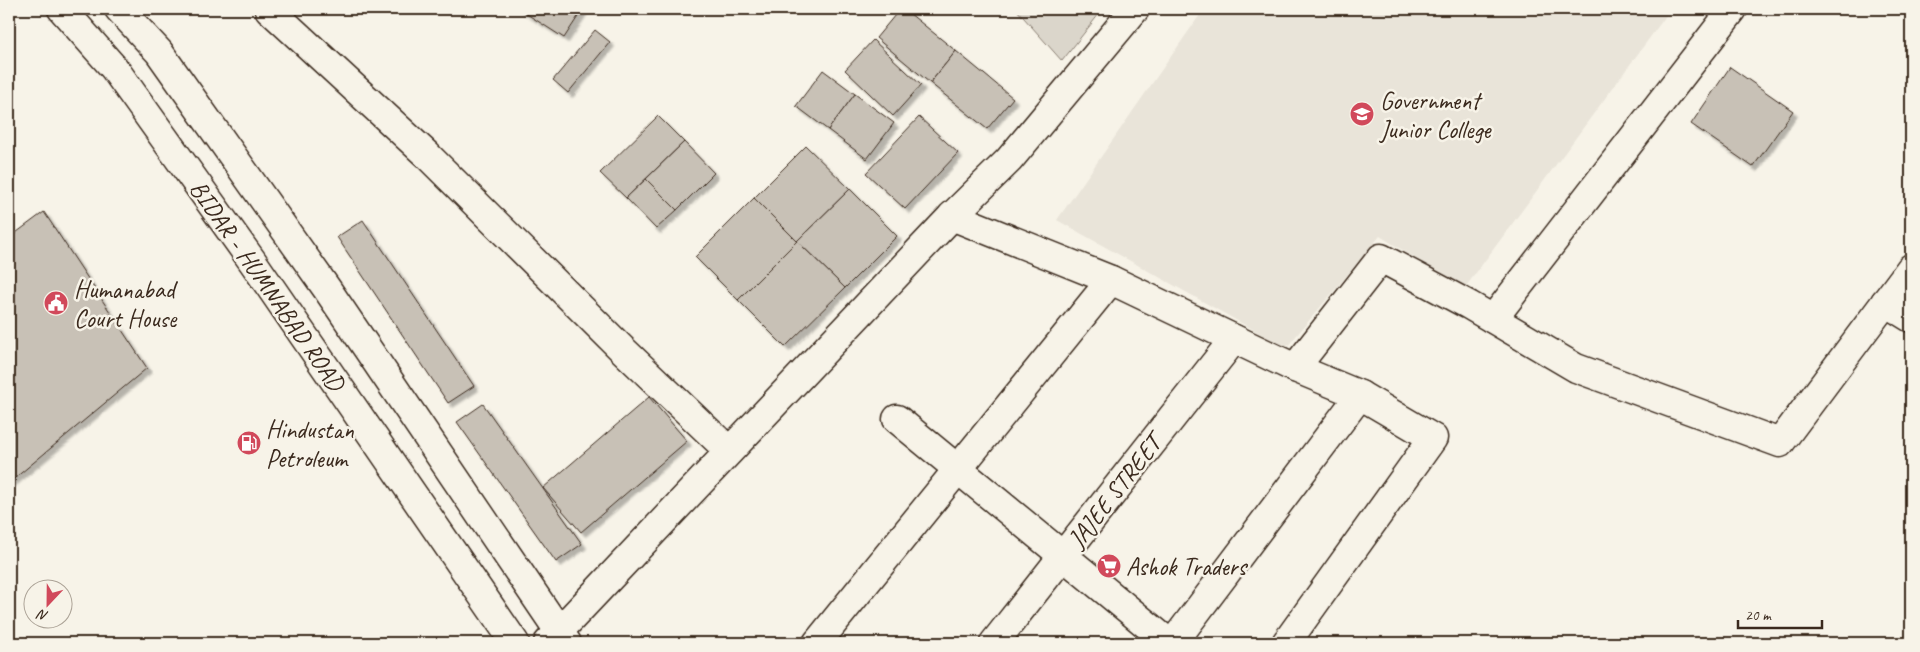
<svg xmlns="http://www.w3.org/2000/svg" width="1920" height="652" viewBox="0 0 1920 652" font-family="Caveat,sans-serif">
	<defs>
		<filter id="shadow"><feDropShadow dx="4.5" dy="4.5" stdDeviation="1" flood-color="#0004"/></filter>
	</defs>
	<rect width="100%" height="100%" fill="#f7f3e8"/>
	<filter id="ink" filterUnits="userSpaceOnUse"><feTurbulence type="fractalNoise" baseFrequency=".02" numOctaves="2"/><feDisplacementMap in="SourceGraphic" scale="10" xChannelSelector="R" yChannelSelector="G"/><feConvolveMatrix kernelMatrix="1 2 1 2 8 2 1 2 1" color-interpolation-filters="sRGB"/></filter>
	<g filter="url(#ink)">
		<polygon fill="#e9e4d9" points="1204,9 1671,9 1464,289 1380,236 1286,348 1057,220"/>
		<polygon fill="#dbd6cb" stroke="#8b8074" points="1016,9 1103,9 1062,61"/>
		<g fill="#c8c1b6" stroke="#3b2a1e" filter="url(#shadow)">
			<polygon points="519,9 583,9 564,38"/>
			<polygon points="900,9 904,9 956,51 930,83 876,38"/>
			<polygon points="595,30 610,42 568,93 553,80"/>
			<polygon points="873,40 921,85 893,116 845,70"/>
			<polygon points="956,51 1013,98 987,129 930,83"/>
			<polygon points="1730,67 1793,111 1753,167 1691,124"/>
			<polygon points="823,70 855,94 828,130 796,106"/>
			<polygon points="855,94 894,123 867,159 828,130"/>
			<polygon points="658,116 684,142 626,198 600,173"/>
			<polygon points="919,117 958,153 905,209 866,173"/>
			<polygon points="684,142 714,173 677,210 646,179"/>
			<polygon points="806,146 850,189 797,241 754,198"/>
			<polygon points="646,179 677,210 656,229 626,198"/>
			<polygon points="850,189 897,236 845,288 797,241"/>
			<polygon points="754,198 797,241 738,300 695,257"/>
			<polygon points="44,212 147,368 9,483 9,238"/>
			<polygon points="363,220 474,386 448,403 337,237"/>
			<polygon points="797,241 845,288 785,347 738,300"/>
			<polygon points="649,397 687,441 581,532 543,488"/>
			<polygon points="483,404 582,544 556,562 457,422"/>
		</g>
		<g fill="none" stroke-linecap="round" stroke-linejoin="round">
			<defs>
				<g id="minor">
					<polyline points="269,9 426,154 622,349 729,451"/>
					<polyline points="952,216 1111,280 1295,368 1381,258 1469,305 1576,368 1780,443 1911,268"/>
					<polyline points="1885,302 1911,318"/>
					<polyline points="1493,319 1733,9"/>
					<polyline points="897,419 1169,643"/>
					<polyline points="548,643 952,216 1009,160 1135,9"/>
					<polyline points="817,643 1111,280"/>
					<polyline points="994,643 1234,339"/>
					<polyline points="1173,643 1360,395 1295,368"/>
					<polyline points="1286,643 1433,438 1360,395"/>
				</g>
				<g id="major">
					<polyline points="62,9 114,68 253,262 515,643"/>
					<polyline points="119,9 159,52 327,289 567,643"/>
				</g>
			</defs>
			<use href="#minor" stroke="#3b2a1e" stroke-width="31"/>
			<use href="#major" stroke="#3b2a1e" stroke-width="31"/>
			<use href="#minor" stroke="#f7f3e8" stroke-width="28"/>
			<use href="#major" stroke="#f7f3e8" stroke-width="28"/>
		</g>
	</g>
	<defs>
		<symbol id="university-disc" viewBox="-11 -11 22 22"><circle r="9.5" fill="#d1495b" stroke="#f7f3e8"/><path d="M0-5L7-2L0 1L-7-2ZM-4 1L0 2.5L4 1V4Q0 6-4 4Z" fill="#fff"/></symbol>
		<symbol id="civic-disc" viewBox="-11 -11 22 22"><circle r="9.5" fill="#d1495b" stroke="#f7f3e8"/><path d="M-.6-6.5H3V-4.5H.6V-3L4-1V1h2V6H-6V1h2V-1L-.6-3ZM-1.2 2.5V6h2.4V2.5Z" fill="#fff"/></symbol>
		<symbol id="fuel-disc" viewBox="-11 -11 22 22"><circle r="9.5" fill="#d1495b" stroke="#f7f3e8"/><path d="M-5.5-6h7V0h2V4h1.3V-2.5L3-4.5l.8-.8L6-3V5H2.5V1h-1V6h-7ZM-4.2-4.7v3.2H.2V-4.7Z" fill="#fff"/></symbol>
		<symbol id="supermarket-disc" viewBox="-11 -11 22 22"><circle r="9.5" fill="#d1495b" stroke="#f7f3e8"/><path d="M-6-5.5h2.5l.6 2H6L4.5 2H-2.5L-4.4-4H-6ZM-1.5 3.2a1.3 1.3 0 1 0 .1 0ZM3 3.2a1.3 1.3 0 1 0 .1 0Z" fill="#fff"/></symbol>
	</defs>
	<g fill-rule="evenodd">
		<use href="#university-disc" x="1348" y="100" width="28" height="28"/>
		<use href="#civic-disc" x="42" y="289" width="28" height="28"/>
		<use href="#fuel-disc" x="235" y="429" width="28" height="28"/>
		<use href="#supermarket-disc" x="1095" y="552" width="28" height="28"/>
	</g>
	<g text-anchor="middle" stroke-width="5" stroke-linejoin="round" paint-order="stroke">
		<g font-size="25" fill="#3b2a1e" stroke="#f7f3e8" text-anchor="start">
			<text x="1380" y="109">Government<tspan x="1380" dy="29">Junior College</tspan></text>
			<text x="74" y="298">Humanabad<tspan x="74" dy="29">Court House</tspan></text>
			<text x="266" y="438">Hindustan<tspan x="266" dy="29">Petroleum</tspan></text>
			<text x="1126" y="575">Ashok Traders</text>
		</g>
		<g font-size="25" fill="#3b2a1e" stroke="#f7f3e8">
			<text transform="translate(268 285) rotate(55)" y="9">BIDAR - HUMNABAD ROAD</text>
			<text transform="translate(1114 491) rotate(-52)" y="9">JAJEE STREET</text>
		</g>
	</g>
	<rect width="1920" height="652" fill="none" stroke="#f7f3e8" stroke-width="30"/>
	<rect x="15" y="15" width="1890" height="622" fill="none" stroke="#3b2a1e" stroke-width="2" filter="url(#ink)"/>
	<g transform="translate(48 604) rotate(202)"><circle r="24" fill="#f7f3e8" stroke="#aca397"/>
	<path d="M0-4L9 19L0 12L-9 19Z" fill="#d1495b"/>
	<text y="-8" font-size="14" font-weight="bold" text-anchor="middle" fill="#3b2a1e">N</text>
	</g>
	<path d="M1738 620v8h84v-8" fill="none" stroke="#3b2a1e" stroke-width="2.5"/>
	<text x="1745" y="620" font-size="15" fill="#3b2a1e" stroke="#f7f3e8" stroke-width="4" paint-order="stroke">20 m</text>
</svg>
